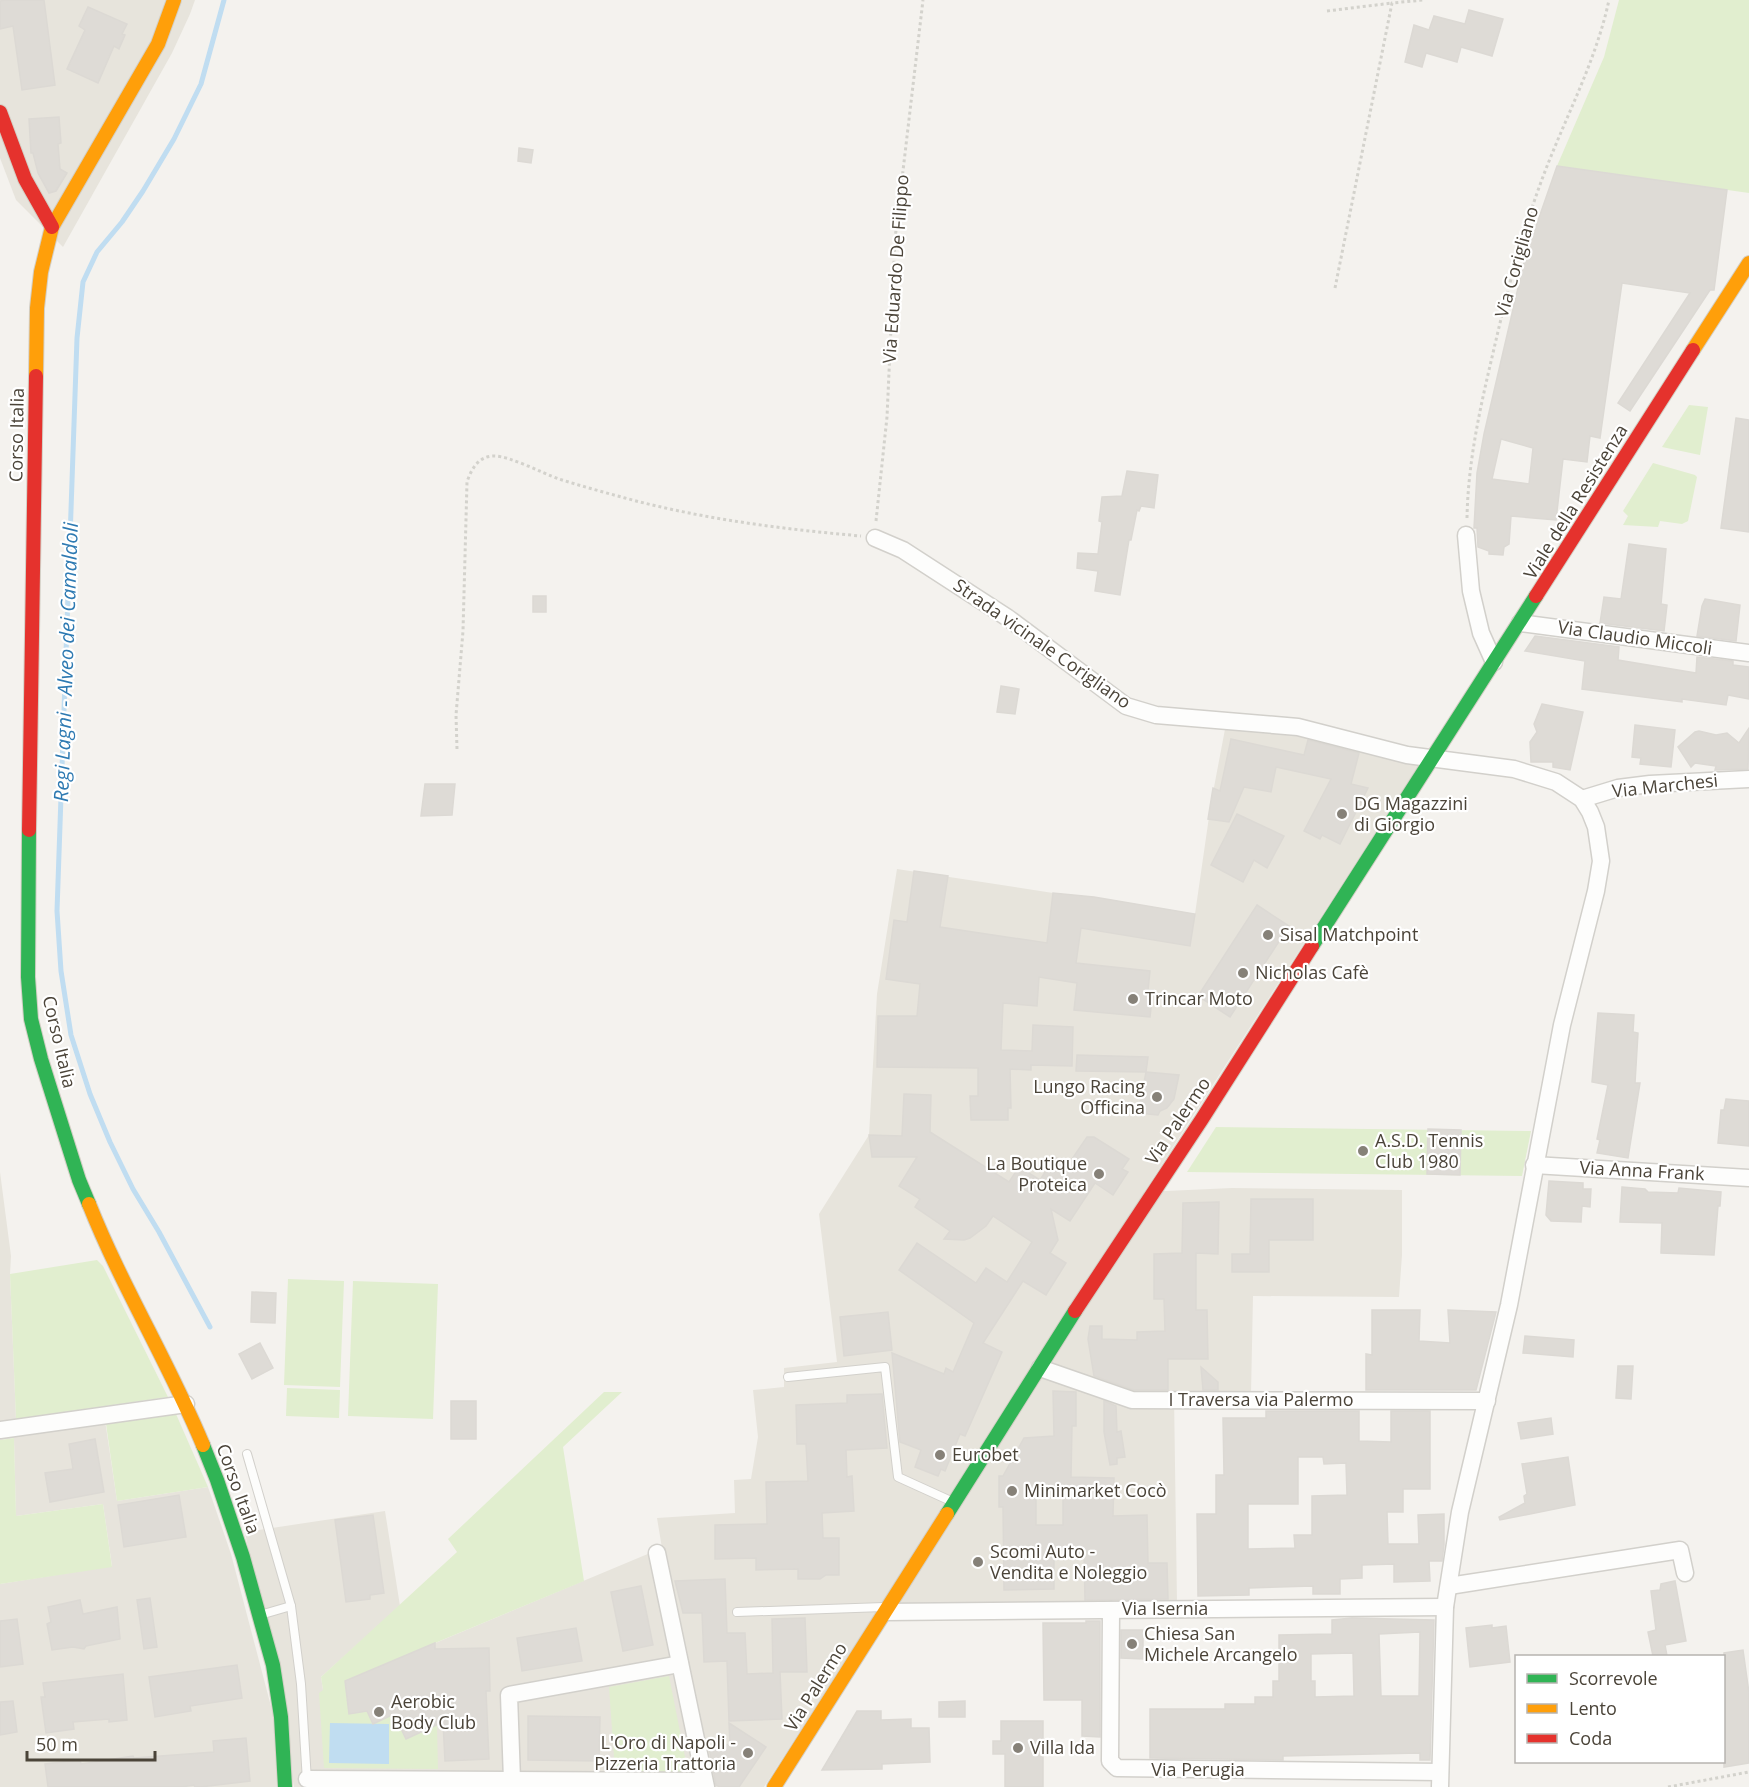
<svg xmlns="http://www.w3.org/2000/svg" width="1749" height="1787" viewBox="0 0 1749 1787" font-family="'Open Sans',sans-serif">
	<rect width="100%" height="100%" fill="#f4f2ee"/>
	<g fill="#e7e4dc">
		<polygon points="0,0 195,0 190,14 172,53 63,247 16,200 0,158"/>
		<polygon points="1226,724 1309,735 1418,766 1144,1192 1232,1188 1402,1190 1402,1255 1399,1297 1253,1296 1251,1394 1174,1395 1177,1603 906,1606 895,1621 873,1617 764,1787 294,1787 245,1532 385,1511 400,1606 321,1677 323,1690 662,1548 657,1518 735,1513 734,1480 751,1479 758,1437 753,1390 784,1387 784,1368 837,1362 819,1214 869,1135 877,994 897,869 1053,893 1094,897 1195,914 1211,803"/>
		<polygon points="0,1172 11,1256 10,1274 16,1419 103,1407 117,1501 208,1487 231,1554 273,1714 277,1787 0,1787 0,1584 112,1566 103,1504 16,1516 14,1438 0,1440"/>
	</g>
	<g fill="#e1eecf">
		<polygon points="1619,0 1749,0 1749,193 1557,166 1604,57"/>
		<polygon points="1689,405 1708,407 1700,455 1662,447"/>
		<polygon points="1653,463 1695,475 1697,477 1688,521 1682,524 1660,521 1658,527 1623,525 1628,516 1623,511"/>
		<polygon points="1216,1127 1531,1131 1522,1176 1187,1172"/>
		<polygon points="97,1260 103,1266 168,1397 16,1419 10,1274"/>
		<polygon points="288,1279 344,1281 340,1387 284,1385"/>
		<polygon points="353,1281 438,1284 433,1419 348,1416"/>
		<polygon points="287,1388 340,1390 339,1418 286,1416"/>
		<polygon points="604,1392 622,1392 563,1447 584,1581 435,1643 438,1769 324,1768 319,1693 323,1690 321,1677 457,1552 448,1539"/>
		<polygon points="172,1413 176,1414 208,1487 117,1501 106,1424"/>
		<polygon points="14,1438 16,1516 103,1504 112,1567 0,1584 0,1440"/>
		<polygon points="669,1676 688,1772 615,1771 609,1687"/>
	</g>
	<polygon fill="#c0ddf1" points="330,1723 389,1724 389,1764 329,1763"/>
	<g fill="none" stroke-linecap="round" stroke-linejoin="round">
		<polyline stroke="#c0ddf1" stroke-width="5" points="210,1327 159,1232 133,1189 110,1142 90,1094 71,1035 61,971 57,911 77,338 83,282 97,252 122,222 143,191 174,139 201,84 224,0"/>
	</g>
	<g fill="#dedbd6" stroke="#dcd9d4" stroke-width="1.5" fill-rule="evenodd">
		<polygon points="6,0 44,0 55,85 22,90 13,26 0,29 0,1"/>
		<polygon points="88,7 127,24 122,34 125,35 119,49 114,46 98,83 67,69 85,30 79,26"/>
		<polygon points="1469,10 1503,19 1492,56 1461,47 1457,62 1426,53 1422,67 1405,62 1414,25 1429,30 1434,16 1465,24"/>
		<polygon points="59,117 61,143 58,144 60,169 67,173 56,191 49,193 38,173 33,153 31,153 29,119"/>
		<polygon points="519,148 533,150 531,163 518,161"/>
		<path d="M1557,166l170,24 -13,100h-4l-80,121 -12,-8 72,-110 -68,-10 -22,155 -10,-2 -3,26 -24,-3 -7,61 -45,-4 -2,28 -5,3 -1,8 -14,-1v-3l-11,-4 -1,-19h-3l3,-55 7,-39 41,-176zM1501,439l32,9 -4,36 -37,-5z"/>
		<polygon points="1736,418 1749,420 1749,532 1721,528"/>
		<polygon points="1127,471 1158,475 1154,508 1141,506 1139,511 1137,510 1131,540 1129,540 1120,595 1095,591 1098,571 1077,568 1078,553 1098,554 1102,522 1099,521 1102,497 1122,496"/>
		<polygon points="1629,544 1666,549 1661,604 1667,605 1664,631 1600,623 1604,597 1621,599"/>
		<rect x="533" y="596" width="13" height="16"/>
		<polygon points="1705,599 1740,605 1736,641 1697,636 1702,606"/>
		<polygon points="1535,636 1619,647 1618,660 1696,673 1697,657 1733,661 1733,665 1749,667 1749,699 1728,695 1726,705 1682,699 1682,702 1582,689 1585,661 1525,651"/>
		<polygon points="1001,686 1019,689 1015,714 997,712"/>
		<polygon points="1542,704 1583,712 1570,770 1553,767 1553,762 1531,762 1530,742 1537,732 1534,724"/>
		<polygon points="1635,725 1675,730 1671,767 1640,764 1641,758 1632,757"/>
		<polygon points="1749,728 1748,769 1715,770 1716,766 1695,763 1691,767 1678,747 1695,732 1699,731 1716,735 1727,733 1739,743"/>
		<polygon points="1231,739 1304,755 1308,740 1359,753 1351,784 1368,788 1340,844 1322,835 1320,839 1304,831 1331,779 1276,767 1271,792 1244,787 1229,822 1208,819 1213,788 1220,791"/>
		<polygon points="425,784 455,784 452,815 421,816"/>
		<polygon points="1237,814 1284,836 1267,868 1254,860 1243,882 1211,865"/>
		<polygon points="914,871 948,876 940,927 1047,943 1053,893 1094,897 1195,914 1190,946 1081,928 1076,963 1150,971 1148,990 1153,990 1150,1017 1074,1010 1077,983 1039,977 1037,1006 1003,1003 1001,1050 1032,1051 1033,1025 1073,1027 1072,1066 1031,1065 1031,1070 1010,1069 1011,1108 1008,1108 1008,1120 971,1120 970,1096 978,1096 978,1068 877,1067 878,1016 917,1016 920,984 886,979 894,920 907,922"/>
		<polygon points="1257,905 1289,926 1230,1017 1198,996"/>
		<polygon points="1598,1013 1634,1015 1633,1032 1638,1033 1635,1083 1640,1083 1628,1158 1597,1153 1600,1140 1597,1139 1608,1085 1592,1082"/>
		<polygon points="1077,1055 1148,1057 1146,1072 1076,1071"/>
		<polygon points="1146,1072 1179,1075 1174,1099 1167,1108 1160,1111 1158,1115 1138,1113"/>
		<polygon points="904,1094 931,1095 930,1132 1009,1182 1019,1167 1040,1180 1055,1157 1068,1165 1087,1137 1094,1137 1129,1159 1122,1169 1128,1172 1113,1195 1095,1183 1070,1221 1051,1209 1058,1240 1050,1253 1066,1263 1046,1295 1023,1281 983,1343 1002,1352 965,1436 960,1434 945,1471 941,1469 938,1476 915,1467 921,1450 900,1442 892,1353 944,1374 946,1368 953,1372 974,1323 899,1270 917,1243 976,1283 986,1268 1007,1282 1032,1242 993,1216 986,1226 970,1238 964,1240 944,1239 950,1231 915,1207 920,1199 899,1186 917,1157 872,1157 869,1135 902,1136"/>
		<polygon points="1726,1099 1749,1101 1749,1146 1718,1143 1721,1110 1724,1110"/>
		<polygon points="1428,1129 1461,1130 1460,1175 1427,1174"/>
		<polygon points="1549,1181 1583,1183 1583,1189 1591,1189 1590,1207 1582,1206 1581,1222 1551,1221 1546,1215"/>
		<polygon points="1622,1187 1645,1189 1648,1192 1678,1193 1679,1188 1721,1192 1720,1206 1718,1206 1714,1255 1661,1253 1662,1223 1620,1222"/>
		<polygon points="1251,1199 1313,1199 1313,1240 1269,1240 1269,1272 1232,1272 1232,1254 1250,1254"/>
		<polygon points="1219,1202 1218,1254 1196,1253 1196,1310 1207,1310 1208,1359 1168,1359 1168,1390 1134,1390 1094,1376 1088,1339 1090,1326 1102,1326 1102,1339 1137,1340 1137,1332 1165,1331 1164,1299 1154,1299 1154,1254 1182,1253 1183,1203"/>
		<polygon points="252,1292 276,1293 275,1323 251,1322"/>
		<polygon points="1372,1310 1420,1310 1419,1341 1450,1343 1448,1310 1496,1312 1476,1390 1366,1390 1366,1354 1372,1355"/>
		<polygon points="888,1312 892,1350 844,1356 840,1317"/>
		<polygon points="1525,1336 1574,1340 1573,1357 1523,1353"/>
		<polygon points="260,1343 273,1368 252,1379 239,1354"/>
		<polygon points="1618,1366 1633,1366 1631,1399 1616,1398"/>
		<polygon points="1201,1367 1218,1382 1218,1390 1203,1390"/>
		<path d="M1053,1391l23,1v34h-4l-1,51 43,1 -1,38 34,-1 1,48h19l1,36 -83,1 -1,-50h-30v39l-50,1 -1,-83h-4v-31h4l21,-38 30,-2zM1036,1497l27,1v27h-27z"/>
		<polygon points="882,1394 887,1448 846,1450 847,1477 852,1476 854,1511 822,1513 823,1538 839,1538 839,1575 826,1575 820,1579 798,1579 798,1569 756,1570 756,1558 715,1559 715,1525 767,1524 766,1482 808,1481 806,1444 797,1444 796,1405 847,1403 847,1395"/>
		<rect x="451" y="1401" width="25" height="38"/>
		<polygon points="1104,1401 1116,1406 1117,1432 1121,1431 1125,1457 1117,1458 1117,1464 1110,1465 1104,1432"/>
		<path d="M1266,1411h93v30l32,1v-31h39v78h-27v23h-16l1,32h31l-1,-29 26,-1v31l-2,16h-13l1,20 -36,1v-18l-32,1v13l-22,1v15h-27v-8l-64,2v7l-51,1 -1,-82h19v-39h8l-1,-57h43zM1298,1457h25l1,7 22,-1 1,32 -35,1v39h-18l1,13 -47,1v-45h50z"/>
		<polygon points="1551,1418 1553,1434 1521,1439 1518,1423"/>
		<polygon points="95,1439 104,1492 50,1502 45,1473 73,1469 69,1444"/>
		<polygon points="1568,1457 1575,1505 1500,1520 1499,1517 1525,1503 1524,1496 1527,1494 1522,1464"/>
		<polygon points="179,1495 186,1537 124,1547 118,1505"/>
		<polygon points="373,1515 384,1593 370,1595 370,1599 346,1602 335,1520"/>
		<polygon points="725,1579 727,1633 745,1633 747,1674 773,1673 772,1619 805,1618 807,1672 780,1672 782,1719 729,1721 727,1661 704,1662 702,1613 683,1613 675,1581"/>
		<polygon points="1675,1581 1686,1641 1665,1645 1667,1656 1653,1656 1648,1632 1656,1630 1651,1591 1660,1590 1661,1584"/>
		<polygon points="641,1586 653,1645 623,1651 611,1592"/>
		<polygon points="150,1598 157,1647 144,1649 137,1600"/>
		<polygon points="80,1600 83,1614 117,1607 120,1639 86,1646 84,1649 73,1647 52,1650 47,1624 51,1622 48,1607"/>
		<path d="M1352,1618l82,2 -4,140h-10v-7l-137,3v4l-133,-2v-49h75v-5h30v-7h18v-16h6v-46l53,-1v-14zM1420,1632l-1,64h-38l-2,-62zM1353,1653l1,43 -39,1v-16h-4v-27z"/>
		<polygon points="17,1619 23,1664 0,1667 0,1621"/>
		<polygon points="1086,1621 1100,1621 1100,1737 1082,1736 1082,1700 1044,1700 1043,1623 1086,1623"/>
		<polygon points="1492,1625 1492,1628 1506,1626 1510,1662 1470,1667 1466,1628"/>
		<polygon points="576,1628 582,1661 522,1671 517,1638"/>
		<polygon points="1121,1630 1143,1630 1143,1659 1121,1658"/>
		<polygon points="435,1643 435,1649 489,1648 490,1691 486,1691 489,1759 445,1761 443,1722 406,1739 394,1714 373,1724 367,1711 349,1714 345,1681"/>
		<polygon points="1743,1650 1749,1693 1749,1763 1724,1767 1724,1653"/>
		<polygon points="237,1665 242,1698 190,1706 191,1711 155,1717 149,1677"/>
		<polygon points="123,1674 127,1720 109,1722 109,1719 73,1722 74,1729 46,1733 41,1697 45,1697 43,1683"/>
		<polygon points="13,1701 17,1732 0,1735 0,1702"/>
		<polygon points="965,1701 965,1717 939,1717 939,1702"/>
		<polygon points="857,1711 881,1711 881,1720 911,1719 911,1728 929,1728 930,1762 882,1764 882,1769 822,1770"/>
		<polygon points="528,1716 600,1717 599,1761 528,1760"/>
		<polygon points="1001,1721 1043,1721 1043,1787 1005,1787 1005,1754 993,1754 993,1741 1001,1741"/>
		<polygon points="729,1723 766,1747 739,1787 720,1787 716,1785 709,1748 730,1744"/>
		<polygon points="246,1738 250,1781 200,1787 195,1787 194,1785 181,1787 48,1787 45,1764 80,1760 81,1764 133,1756 134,1758 214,1752 213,1741"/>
	</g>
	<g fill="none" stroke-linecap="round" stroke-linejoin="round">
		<defs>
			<g id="lane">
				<polyline points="788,1377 885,1367 898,1477 953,1502"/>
				<polyline points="247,1454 291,1606 301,1684 307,1781"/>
				<polyline points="737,1612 884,1607"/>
				<polyline points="260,1615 291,1606"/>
			</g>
			<g id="street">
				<polyline points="1466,535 1471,591 1481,633 1494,662"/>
				<polyline points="875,538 903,550 1008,618 1126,706 1156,715 1298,727 1407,755 1514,769 1556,782 1582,799 1590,812 1596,827 1601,861 1596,891 1562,1025 1509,1305 1460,1512 1445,1607 1440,1787"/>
				<polyline points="1520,623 1749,653"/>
				<polyline points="1582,799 1618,788 1650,784 1749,779"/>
				<polyline points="1534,1165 1749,1178"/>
				<polyline points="1040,1368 1132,1400 1487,1401"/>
				<polyline points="0,1430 186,1404"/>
				<polyline points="657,1553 706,1787"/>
				<polyline points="1449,1586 1680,1550 1685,1573"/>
				<polyline points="1111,1610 1110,1761 1117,1768 1440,1772"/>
				<polyline points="885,1612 1445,1607"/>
				<polyline points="307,1779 704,1781"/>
				<polyline points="512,1780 509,1695 680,1664"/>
			</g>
			<g id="fast">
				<polyline points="29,830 28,977 31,1019 41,1059 79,1180 89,1204"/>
				<polyline points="1312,946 1536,596"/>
				<polyline points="203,1445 217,1480 243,1557 273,1665 281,1717 285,1787"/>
				<polyline points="947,1514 1075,1311"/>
			</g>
			<g id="slow">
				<polyline points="1693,350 1749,263"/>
				<polyline points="36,376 37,308 41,272 52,227 158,44 174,0"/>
				<path d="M89,1204c33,83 80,159 114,241"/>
				<polyline points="774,1787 947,1514"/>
			</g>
			<g id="jam">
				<polyline points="0,112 25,179 52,227"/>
				<polyline points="1536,596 1693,350"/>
				<polyline points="29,830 36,376"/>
				<polyline points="1075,1311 1202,1119 1312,946"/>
			</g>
		</defs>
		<use href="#lane" stroke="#d2d0cb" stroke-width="10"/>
		<use href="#street" stroke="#d2d0cb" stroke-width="19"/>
		<use href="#fast" stroke="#d3cfc5" stroke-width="16"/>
		<use href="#slow" stroke="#d3cfc5" stroke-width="16"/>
		<use href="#jam" stroke="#d3cfc5" stroke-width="16"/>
		<g stroke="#d3d2cc" stroke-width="3" stroke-dasharray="3 3" stroke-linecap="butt">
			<polyline points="1327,11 1392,3"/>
			<polyline points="1335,288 1392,3 1423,0"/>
			<path d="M1467,518c1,-56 13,-110 26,-165 14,-61 29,-121 51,-179 22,-58 52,-113 65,-174"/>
			<polyline points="876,521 887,417 895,239 923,0"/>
			<path d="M457,749l-1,-34 7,-84 4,-149c4,-12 11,-26 27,-26 16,0 48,17 65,23 22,7 44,13 66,19 77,21 156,31 236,38"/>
			<polyline points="1668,1787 1749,1772"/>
		</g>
		<use href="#lane" stroke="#fdfdfc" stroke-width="8"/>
		<use href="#street" stroke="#fdfdfc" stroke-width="16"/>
		<use href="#fast" stroke="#30b455" stroke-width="14"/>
		<use href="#slow" stroke="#ff9f0a" stroke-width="14"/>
		<use href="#jam" stroke="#e5322d" stroke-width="14"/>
	</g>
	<g fill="#868178" stroke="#fff" stroke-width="2">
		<circle cx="1342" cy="814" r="6"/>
		<circle cx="1268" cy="935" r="6"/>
		<circle cx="1243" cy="973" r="6"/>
		<circle cx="1133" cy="999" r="6"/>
		<circle cx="1157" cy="1097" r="6"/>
		<circle cx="1363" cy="1151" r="6"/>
		<circle cx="1099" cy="1174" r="6"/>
		<circle cx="940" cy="1455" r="6"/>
		<circle cx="1012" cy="1491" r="6"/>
		<circle cx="978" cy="1562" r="6"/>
		<circle cx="1132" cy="1644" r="6"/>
		<circle cx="379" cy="1712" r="6"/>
		<circle cx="1018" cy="1748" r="6"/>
		<circle cx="748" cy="1753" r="6"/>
	</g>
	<g text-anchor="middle" stroke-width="4.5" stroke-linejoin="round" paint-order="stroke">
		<g font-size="18" fill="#4b4439" stroke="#fff">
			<text transform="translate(1517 262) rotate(-74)" y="6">Via Corigliano</text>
			<text transform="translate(896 269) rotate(-86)" y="6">Via Eduardo De Filippo</text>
			<text transform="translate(17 435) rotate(-89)" y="6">Corso Italia</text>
			<text transform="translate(1576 502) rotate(-58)" y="6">Viale della Resistenza</text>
			<text transform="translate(1635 638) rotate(8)" y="6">Via Claudio Miccoli</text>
			<text transform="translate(1042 644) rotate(35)" y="6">Strada vicinale Corigliano</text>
			<text transform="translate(1665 786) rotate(-6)" y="6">Via Marchesi</text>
			<text transform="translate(59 1042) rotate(77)" y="6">Corso Italia</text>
			<text transform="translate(1178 1121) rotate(-56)" y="6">Via Palermo</text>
			<text transform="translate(1642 1171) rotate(3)" y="6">Via Anna Frank</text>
			<text x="1261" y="1406">I Traversa via Palermo</text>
			<text transform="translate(238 1489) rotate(70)" y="6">Corso Italia</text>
			<text x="1165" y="1615">Via Isernia</text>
			<text transform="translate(816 1687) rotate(-58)" y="6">Via Palermo</text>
			<text x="1198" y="1776">Via Perugia</text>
		</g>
		<g font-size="18" fill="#4b4439" stroke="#fff" text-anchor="start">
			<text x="1354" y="810">DG Magazzini<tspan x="1354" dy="21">di Giorgio</tspan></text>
			<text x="1280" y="941">Sisal Matchpoint</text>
			<text x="1255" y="979">Nicholas Cafè</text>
			<text x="1145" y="1005">Trincar Moto</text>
			<text x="1145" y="1093" text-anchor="end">Lungo Racing<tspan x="1145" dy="21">Officina</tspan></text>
			<text x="1375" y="1147">A.S.D. Tennis<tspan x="1375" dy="21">Club 1980</tspan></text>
			<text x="1087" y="1170" text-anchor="end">La Boutique<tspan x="1087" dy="21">Proteica</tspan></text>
			<text x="952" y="1461">Eurobet</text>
			<text x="1024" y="1497">Minimarket Cocò</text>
			<text x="990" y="1558">Scomi Auto -<tspan x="990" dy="21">Vendita e Noleggio</tspan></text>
			<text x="1144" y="1640">Chiesa San<tspan x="1144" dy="21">Michele Arcangelo</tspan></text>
			<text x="391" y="1708">Aerobic<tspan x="391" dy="21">Body Club</tspan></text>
			<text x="736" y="1749" text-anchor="end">L'Oro di Napoli -<tspan x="736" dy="21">Pizzeria Trattoria</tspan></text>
			<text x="1030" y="1754">Villa Ida</text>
		</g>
		<g font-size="20" font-style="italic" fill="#2e7ab2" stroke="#fff">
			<text transform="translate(66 662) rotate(-88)" y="7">Regi Lagni - Alveo dei Camaldoli</text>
		</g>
	</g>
	<rect x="1515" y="1655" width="210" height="108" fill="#ffffff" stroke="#b7b4b0" stroke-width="1.5"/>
	<rect x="1527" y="1674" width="30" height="9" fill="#30b455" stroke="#b7b4b0" stroke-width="1.5"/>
	<text x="1569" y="1685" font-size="18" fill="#4b4439">Scorrevole</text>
	<rect x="1527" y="1704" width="30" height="9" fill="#ff9f0a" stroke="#b7b4b0" stroke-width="1.5"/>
	<text x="1569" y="1715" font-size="18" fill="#4b4439">Lento</text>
	<rect x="1527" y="1734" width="30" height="9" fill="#e5322d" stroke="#b7b4b0" stroke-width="1.5"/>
	<text x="1569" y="1745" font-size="18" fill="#4b4439">Coda</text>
	<path d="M27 1751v9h128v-9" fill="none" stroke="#4b4439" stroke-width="3"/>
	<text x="36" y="1751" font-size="18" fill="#4b4439" stroke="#ffffff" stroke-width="4.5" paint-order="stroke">50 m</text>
</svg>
